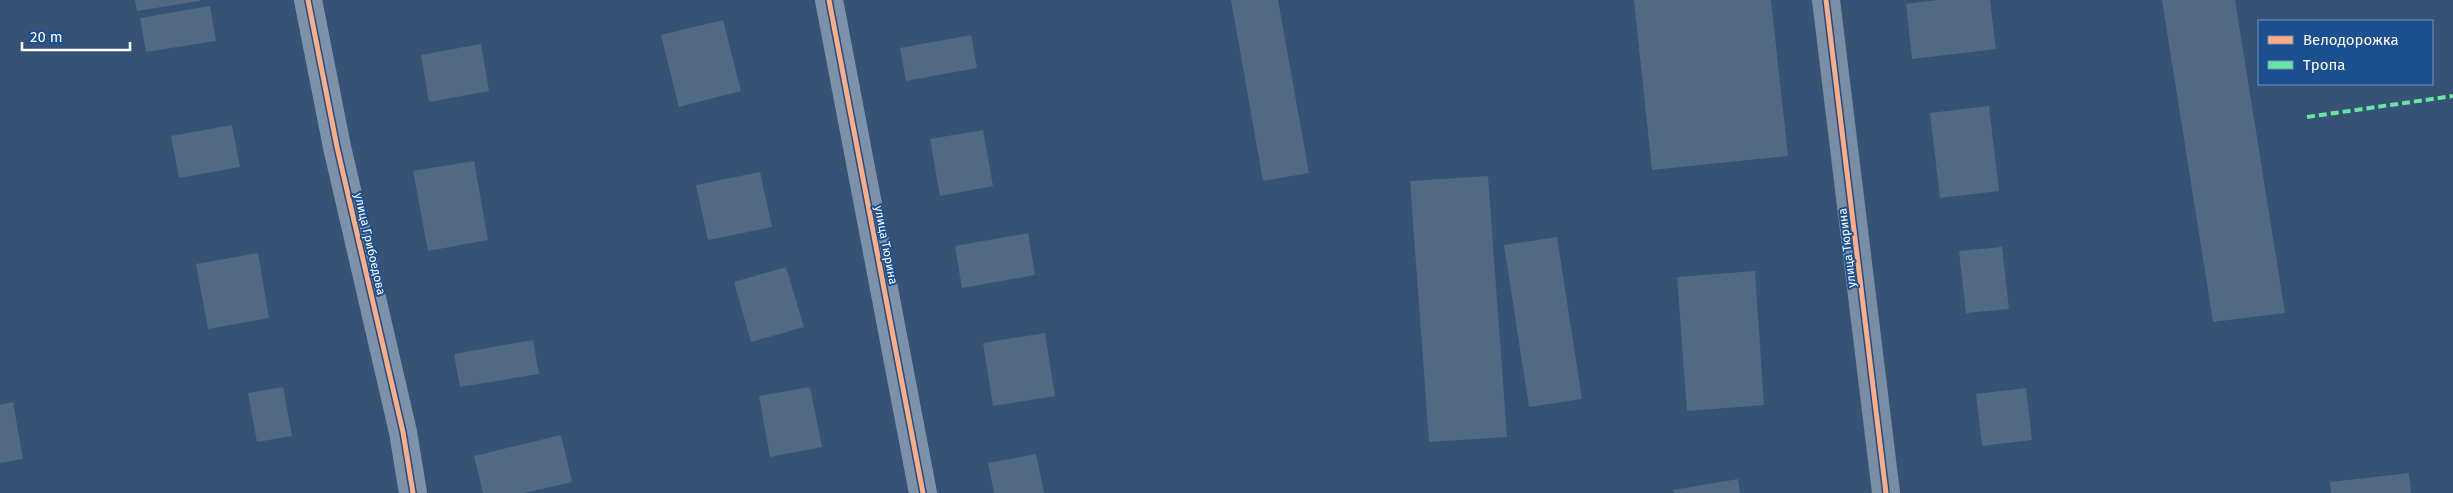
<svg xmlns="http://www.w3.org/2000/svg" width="2453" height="493" viewBox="0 0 2453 493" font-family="'Fira Sans',sans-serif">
	<rect width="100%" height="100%" fill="#365274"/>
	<g fill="#526984">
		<polygon points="135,0 200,0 200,1 137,11"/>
		<polygon points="1231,0 1278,0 1309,173 1263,181"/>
		<polygon points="1634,0 1771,0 1788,156 1652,170"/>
		<polygon points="1937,0 1990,0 1996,49 1912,59 1906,4"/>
		<polygon points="2162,0 2235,0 2285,313 2213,322"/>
		<polygon points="210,6 216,41 146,52 140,18"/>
		<polygon points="723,20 741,91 679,107 661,35"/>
		<polygon points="971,35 977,68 906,81 900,48"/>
		<polygon points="481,44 489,91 429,102 421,55"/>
		<polygon points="1989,106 1999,191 1940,198 1930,113"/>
		<polygon points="232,125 240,167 179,178 171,136"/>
		<polygon points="983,130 993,186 940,196 930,139"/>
		<polygon points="474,161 488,240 428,251 413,171"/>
		<polygon points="760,172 772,227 708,240 696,185"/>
		<polygon points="1488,176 1507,437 1429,442 1410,181"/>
		<polygon points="1028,233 1035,275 962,288 955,246"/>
		<polygon points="1557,237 1582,399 1529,407 1504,245"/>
		<polygon points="2002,247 2009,309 1966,313 1959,251"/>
		<polygon points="258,253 269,318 208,329 196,264"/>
		<polygon points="786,267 804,327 751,342 734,282"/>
		<polygon points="1755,271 1764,405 1687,411 1677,277"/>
		<polygon points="1045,333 1055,396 993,406 983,343"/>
		<polygon points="533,340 539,374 460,387 454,354"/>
		<polygon points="283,387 292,436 257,442 248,393"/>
		<polygon points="810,387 822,447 770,457 759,396"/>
		<polygon points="2026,388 2032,440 1982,446 1976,394"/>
		<polygon points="13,402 23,459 0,463 0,405"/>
		<polygon points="561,435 572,482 524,493 483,493 474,456"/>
		<polygon points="1036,454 1044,493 994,493 988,463"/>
		<polygon points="2409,473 2411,493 2331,493 2330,482"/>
		<polygon points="1738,479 1740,493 1674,493 1673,490"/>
	</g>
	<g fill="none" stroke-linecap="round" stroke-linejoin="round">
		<g stroke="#7d92a8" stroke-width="28">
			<polyline points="308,0 337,147 403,432 413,493"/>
			<polyline points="829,0 923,493"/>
		</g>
		<polyline stroke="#798da4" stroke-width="28" points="1826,0 1886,493"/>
		<polyline stroke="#66e7a1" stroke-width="4" stroke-dasharray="8 4" stroke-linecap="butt" points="2307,117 2453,96"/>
		<defs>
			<g id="cycleway">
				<polyline points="308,0 337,147 403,432 413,493"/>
				<polyline points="829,0 923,493"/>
				<polyline points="1826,0 1886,493"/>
			</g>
		</defs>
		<use href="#cycleway" stroke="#1b4f8f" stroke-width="8"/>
		<use href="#cycleway" stroke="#ffac80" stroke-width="5"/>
	</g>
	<g text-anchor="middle" stroke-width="4" stroke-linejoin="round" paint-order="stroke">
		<g font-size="12" fill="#fff" stroke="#1b4f8f">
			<text transform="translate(370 244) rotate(77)" y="4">улица Грибоедова</text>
			<text transform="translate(886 245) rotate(79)" y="4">улица Тюрина</text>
			<text transform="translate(1847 248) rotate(-97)" y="4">улица Тюрина</text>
		</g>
	</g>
	<rect x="2258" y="20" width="175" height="65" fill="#1b4f8f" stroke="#7695bc"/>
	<rect x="2268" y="36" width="25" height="8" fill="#ffac80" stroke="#7695bc"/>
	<text x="2303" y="45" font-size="15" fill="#ffffff">Велодорожка</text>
	<rect x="2268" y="61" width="25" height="8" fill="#66e7a1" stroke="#7695bc"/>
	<text x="2303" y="70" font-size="15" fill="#ffffff">Тропа</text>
	<path d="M22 42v8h108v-8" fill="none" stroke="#ffffff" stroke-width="2.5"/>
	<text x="30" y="42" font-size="15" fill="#ffffff" stroke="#1b4f8f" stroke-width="4" paint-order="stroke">20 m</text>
</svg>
